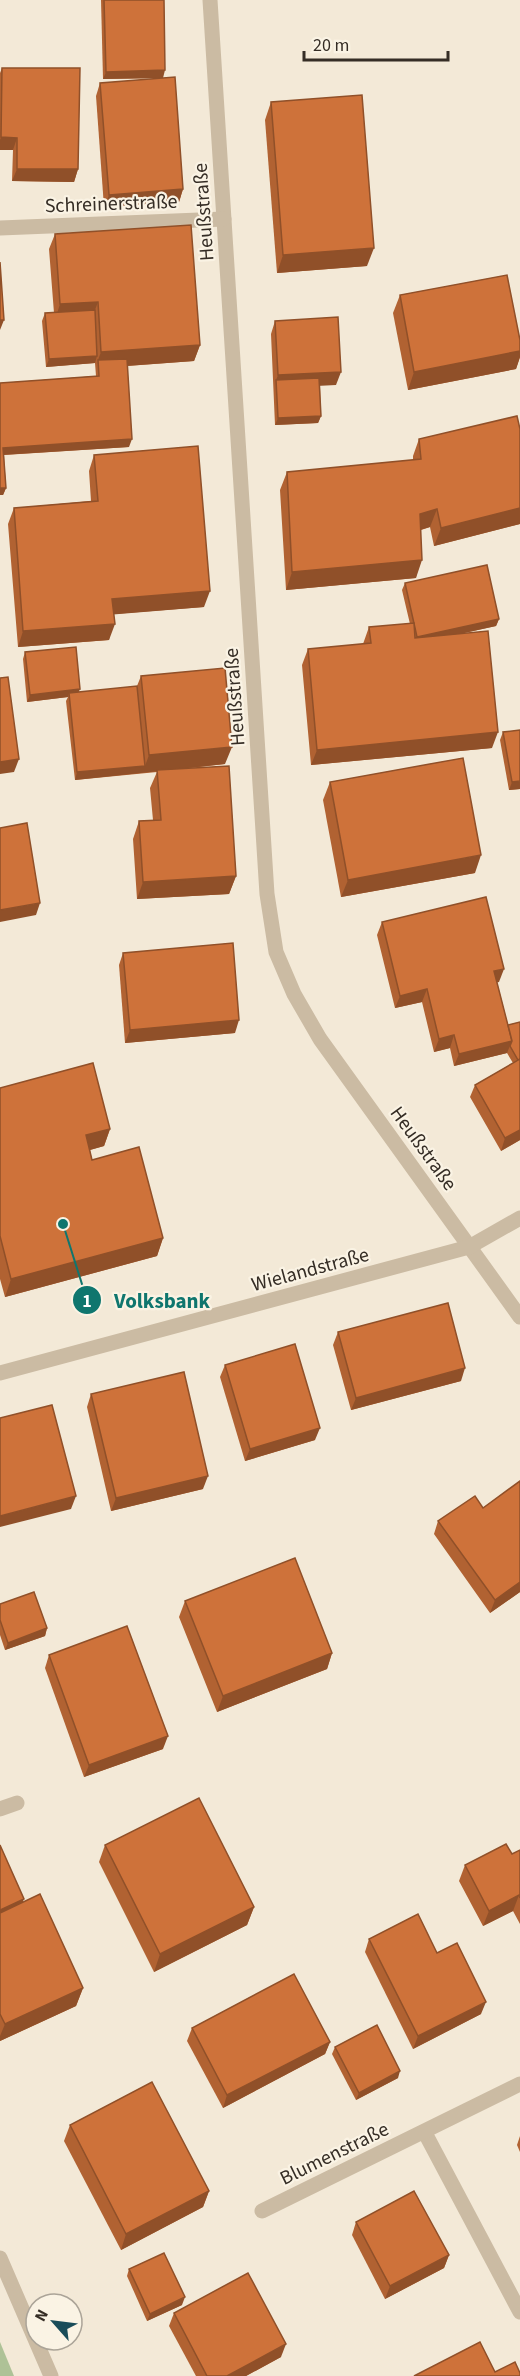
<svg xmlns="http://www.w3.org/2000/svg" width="520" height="2376" viewBox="0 0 520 2376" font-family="'Source Sans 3',sans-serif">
	<rect width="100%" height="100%" fill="#f3e9d7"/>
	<polygon fill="#aec297" points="0,2342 14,2376 0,2376"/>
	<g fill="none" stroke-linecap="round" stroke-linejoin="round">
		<g stroke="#cbbba3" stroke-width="15">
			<polyline points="210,0 267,894 276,952 294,994 320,1039 520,1317"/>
			<polyline points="0,228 224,219"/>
			<polyline points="0,1373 469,1247 520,1218"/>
			<polyline points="0,1809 17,1803"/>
			<polyline points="425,2133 520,2312"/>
			<polyline points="262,2211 520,2084"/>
		</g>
		<polyline stroke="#cbbba3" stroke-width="15" points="0,2258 51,2376"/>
	</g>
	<g fill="#b16232">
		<polygon points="101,0 164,0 163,78 103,79"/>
		<polygon points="2,68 78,169 74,182 12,181 13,150 0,150 0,73"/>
		<polygon points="100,83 183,189 179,202 104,207 96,96"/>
		<polygon points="271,102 367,266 277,273 265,120"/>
		<polygon points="55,234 200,345 194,361 127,366 129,447 4,455 6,488 3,495 0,495 0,383 96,376 95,363 46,367 42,321 45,313 54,313 49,249"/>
		<polygon points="400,295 520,340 520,357 516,369 408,390 393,313"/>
		<polygon points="275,321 336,385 320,385 321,416 318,423 275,425 271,334"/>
		<polygon points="520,429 520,524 434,546 430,527 421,530 416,578 286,590 280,490 287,472 413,460 413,456 419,439"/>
		<polygon points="94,455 204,607 114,614 109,640 18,647 8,524 14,508 91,501 89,471"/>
		<polygon points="405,583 499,619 496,626 464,633 492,748 311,765 302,665 308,649 363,644 369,627 410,624 402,590"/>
		<polygon points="25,652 78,693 137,686 141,676 225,764 183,769 236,876 229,894 137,899 133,839 139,821 153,820 150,788 157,772 75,780 66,701 68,697 27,702 23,659"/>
		<polygon points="503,732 520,789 509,790 500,740"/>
		<polygon points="330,782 475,873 341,897 323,800"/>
		<polygon points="382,922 499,982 497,982 508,1025 520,1022 520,1140 501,1151 470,1097 475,1085 513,1063 507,1053 454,1066 450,1048 434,1052 422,1002 395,1008 377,935"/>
		<polygon points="123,953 235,1033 125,1043 119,965"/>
		<polygon points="0,1088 110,1129 104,1146 90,1150 92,1160 163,1238 157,1256 5,1297 0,1279"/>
		<polygon points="338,1332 461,1381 351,1410 333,1345"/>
		<polygon points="225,1365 315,1440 245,1461 220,1377"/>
		<polygon points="91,1394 203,1489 111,1511 87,1407"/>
		<polygon points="520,1481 520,1592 490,1613 434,1534 438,1521 483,1508"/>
		<polygon points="185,1601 332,1653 327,1669 217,1712 179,1617"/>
		<polygon points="0,1604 47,1628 45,1636 5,1650 0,1635"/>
		<polygon points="49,1655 163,1749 84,1777 45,1668"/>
		<polygon points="0,1845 23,1902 83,1988 76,2006 0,2041"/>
		<polygon points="105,1845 254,1907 247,1925 154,1972 99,1862"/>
		<polygon points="520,1850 520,1924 513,1911 483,1926 459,1881 465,1865 512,1854"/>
		<polygon points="369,1939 437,1953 481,2014 413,2049 365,1952"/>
		<polygon points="192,2028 330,2042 325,2054 223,2108 187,2041"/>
		<polygon points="335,2047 398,2078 356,2100 332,2054"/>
		<polygon points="70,2125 209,2191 203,2207 121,2250 64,2141"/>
		<polygon points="520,2136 520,2152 517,2145"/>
		<polygon points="356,2222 449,2255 444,2268 385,2299 352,2235"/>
		<polygon points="129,2269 182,2305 147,2321 127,2276"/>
		<polygon points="174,2313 281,2357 246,2376 196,2376 169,2326"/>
	</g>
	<g fill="#905029">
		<polygon points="165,70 163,78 103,79 106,72"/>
		<polygon points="1,137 17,138 13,150 0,150 0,140"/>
		<polygon points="17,169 78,169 74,182 12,181"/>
		<polygon points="183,189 179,202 104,207 109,195"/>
		<polygon points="374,248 367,266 277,273 283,255"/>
		<polygon points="98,302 92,318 55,320 60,304"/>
		<polygon points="0,320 4,320 0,330"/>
		<polygon points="200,345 194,361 98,368 98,360 95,368 101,352"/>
		<polygon points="520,351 520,357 516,369 408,390 414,372"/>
		<polygon points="97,356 95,363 46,367 49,359"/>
		<polygon points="341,372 336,385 277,388 276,380 278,375"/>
		<polygon points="321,416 318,423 275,425 278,418"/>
		<polygon points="132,439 129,447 1,455 3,448"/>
		<polygon points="0,488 6,488 3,495 0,495"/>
		<polygon points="520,508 520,524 434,546 441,528"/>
		<polygon points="437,509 430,527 413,532 420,514"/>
		<polygon points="422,560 416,578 286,590 292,572"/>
		<polygon points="210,591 204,607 107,615 112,599"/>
		<polygon points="499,619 496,626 414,644 417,637"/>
		<polygon points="115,624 109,640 18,647 23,631"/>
		<polygon points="80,689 77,696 69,693 68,697 27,702 30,695"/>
		<polygon points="498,732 492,748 311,765 317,750"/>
		<polygon points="232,747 225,764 75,780 77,772 145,766 149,755"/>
		<polygon points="19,759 14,772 0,774 0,762"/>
		<polygon points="520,781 520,789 509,790 512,782"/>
		<polygon points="481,855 475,873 341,897 348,880"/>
		<polygon points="236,876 229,894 137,899 143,882"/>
		<polygon points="40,903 36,915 0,922 0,910"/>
		<polygon points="504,969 499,982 490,984 494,971"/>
		<polygon points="427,989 422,1002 395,1008 400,996"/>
		<polygon points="239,1020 235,1033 125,1043 130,1030"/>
		<polygon points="454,1035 450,1048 434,1052 439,1039"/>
		<polygon points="512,1041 507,1053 454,1066 459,1054"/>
		<polygon points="110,1129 104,1146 79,1153 86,1135"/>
		<polygon points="520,1130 520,1140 501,1151 505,1138"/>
		<polygon points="163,1238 157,1256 5,1297 11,1279"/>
		<polygon points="465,1368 461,1381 351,1410 356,1398"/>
		<polygon points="320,1428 315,1440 245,1461 250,1449"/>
		<polygon points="208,1476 203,1489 111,1511 116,1498"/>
		<polygon points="76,1496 71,1509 0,1527 0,1516"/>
		<polygon points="520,1582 520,1592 490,1613 495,1600"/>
		<polygon points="47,1628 45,1636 5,1650 8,1643"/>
		<polygon points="332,1653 327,1669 217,1712 223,1696"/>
		<polygon points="168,1736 163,1749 84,1777 89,1765"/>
		<polygon points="519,1895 513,1911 483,1926 489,1911"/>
		<polygon points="24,1899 19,1911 0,1920 0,1910"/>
		<polygon points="254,1907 247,1925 154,1972 160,1954"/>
		<polygon points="83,1988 76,2006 0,2041 0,2036 5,2024"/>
		<polygon points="486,2002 481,2014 413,2049 418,2036"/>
		<polygon points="330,2042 325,2054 223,2108 227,2095"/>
		<polygon points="400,2071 398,2078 356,2100 359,2093"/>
		<polygon points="209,2191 203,2207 121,2250 126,2234"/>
		<polygon points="449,2255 444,2268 385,2299 390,2286"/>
		<polygon points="185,2297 182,2305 147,2321 150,2314"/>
		<polygon points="286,2344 281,2357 246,2376 227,2376"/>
	</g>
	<g fill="#ce723a" stroke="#905029" stroke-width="1.5">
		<polygon points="104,0 164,0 165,70 106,72"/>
		<polygon points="2,68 80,68 78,169 17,169 17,138 1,137"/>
		<polygon points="175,77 183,189 109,195 100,83"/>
		<polygon points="362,95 374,248 283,255 271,102"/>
		<polygon points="191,225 200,345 101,352 98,302 60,304 55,234"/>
		<polygon points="0,262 4,320 0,320"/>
		<polygon points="507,275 520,340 520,351 414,372 400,295"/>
		<polygon points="95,310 97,356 49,359 45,313"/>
		<polygon points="338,317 341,372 278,375 275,321"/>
		<polygon points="127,359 132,439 3,448 6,488 0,488 0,383 99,376 98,360"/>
		<polygon points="319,378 321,416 278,418 276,380"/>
		<polygon points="517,416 520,429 520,508 441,528 437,509 420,514 422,560 292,572 287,472 421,459 419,439"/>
		<polygon points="198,446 210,591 112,599 115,624 23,631 14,508 98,501 94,455"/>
		<polygon points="487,565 499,619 417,637 405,583"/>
		<polygon points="414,623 415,638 488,631 498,732 317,750 308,649 371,643 369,627"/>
		<polygon points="76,647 80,689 30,695 25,652"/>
		<polygon points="225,668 232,747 149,755 141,676"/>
		<polygon points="8,677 19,759 0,762 0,678"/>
		<polygon points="137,686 145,766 77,772 69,693"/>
		<polygon points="520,730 520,781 512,782 503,732"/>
		<polygon points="463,758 481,855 348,880 330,782"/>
		<polygon points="229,766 236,876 143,882 139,821 161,820 157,770"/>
		<polygon points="27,823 40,903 0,910 0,828"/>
		<polygon points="486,897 504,969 494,971 512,1041 459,1054 454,1035 439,1039 427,989 400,996 382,922"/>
		<polygon points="233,943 239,1020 130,1030 123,953"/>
		<polygon points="520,1022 520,1059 518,1060 510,1046 512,1041 508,1025"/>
		<polygon points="520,1059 520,1130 505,1138 475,1085"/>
		<polygon points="93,1063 110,1129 86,1135 92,1160 139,1147 163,1238 11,1279 0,1236 0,1088"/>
		<polygon points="448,1303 465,1368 356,1398 338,1332"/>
		<polygon points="295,1344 320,1428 250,1449 225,1365"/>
		<polygon points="184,1372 208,1476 116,1498 91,1394"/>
		<polygon points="52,1405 76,1496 0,1516 0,1418"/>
		<polygon points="520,1481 520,1582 495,1600 438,1521 475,1496 483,1508"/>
		<polygon points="295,1558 332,1653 223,1696 185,1601"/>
		<polygon points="34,1592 47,1628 8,1643 0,1620 0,1604"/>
		<polygon points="127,1626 168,1736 89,1765 49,1655"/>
		<polygon points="199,1798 254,1907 160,1954 105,1845"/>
		<polygon points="506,1844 512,1854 520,1850 520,1898 519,1895 489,1911 465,1865"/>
		<polygon points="0,1845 24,1899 0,1910"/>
		<polygon points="40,1894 83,1988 5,2024 0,2014 0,1913"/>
		<polygon points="418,1914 437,1953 457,1943 486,2002 418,2036 369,1939"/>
		<polygon points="294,1974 330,2042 227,2095 192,2028"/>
		<polygon points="377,2025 400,2071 359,2093 335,2047"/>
		<polygon points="152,2082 209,2191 126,2234 70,2125"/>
		<polygon points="414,2191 449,2255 390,2286 356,2222"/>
		<polygon points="164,2253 185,2297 150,2314 129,2269"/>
		<polygon points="248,2273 286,2344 227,2376 207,2376 174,2313"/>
		<polygon points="480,2342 495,2372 515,2362 520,2373 520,2376 414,2376"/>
	</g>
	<g text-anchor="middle" stroke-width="4.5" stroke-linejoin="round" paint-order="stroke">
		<g font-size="20" fill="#352d25" stroke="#faf3e4">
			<text transform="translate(111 203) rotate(-2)" y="7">Schreinerstraße</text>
			<text transform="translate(203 212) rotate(-94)" y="7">Heußstraße</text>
			<text transform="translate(234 697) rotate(-94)" y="7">Heußstraße</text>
			<text transform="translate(424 1148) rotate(54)" y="7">Heußstraße</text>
			<text transform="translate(310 1269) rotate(-15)" y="7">Wielandstraße</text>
			<text transform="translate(334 2153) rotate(-26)" y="7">Blumenstraße</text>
		</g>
	</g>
	<path fill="none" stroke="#0f766e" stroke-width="2" d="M63 1224L87 1300"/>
	<g fill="#0f766e" stroke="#faf3e4" stroke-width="2">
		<circle cx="63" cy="1224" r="6"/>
		<circle cx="87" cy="1300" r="15"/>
	</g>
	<g font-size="18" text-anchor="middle" font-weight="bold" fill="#fff">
		<text x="87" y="1307">1</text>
	</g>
	<g font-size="21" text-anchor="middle" font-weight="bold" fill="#0f766e" stroke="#faf3e4" stroke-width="4.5" stroke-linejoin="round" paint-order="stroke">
		<text x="162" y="1308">Volksbank</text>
	</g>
	<g transform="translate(54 2322) rotate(298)"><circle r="28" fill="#faf3e4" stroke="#aba498" stroke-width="1.5"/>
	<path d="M0-4.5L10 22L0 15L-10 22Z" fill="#194c59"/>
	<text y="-9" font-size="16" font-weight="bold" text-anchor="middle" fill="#352d25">N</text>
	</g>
	<path d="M304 51v9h144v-9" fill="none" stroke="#352d25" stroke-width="3"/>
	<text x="313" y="51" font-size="18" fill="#352d25" stroke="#faf3e4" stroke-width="4.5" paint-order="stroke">20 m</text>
</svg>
